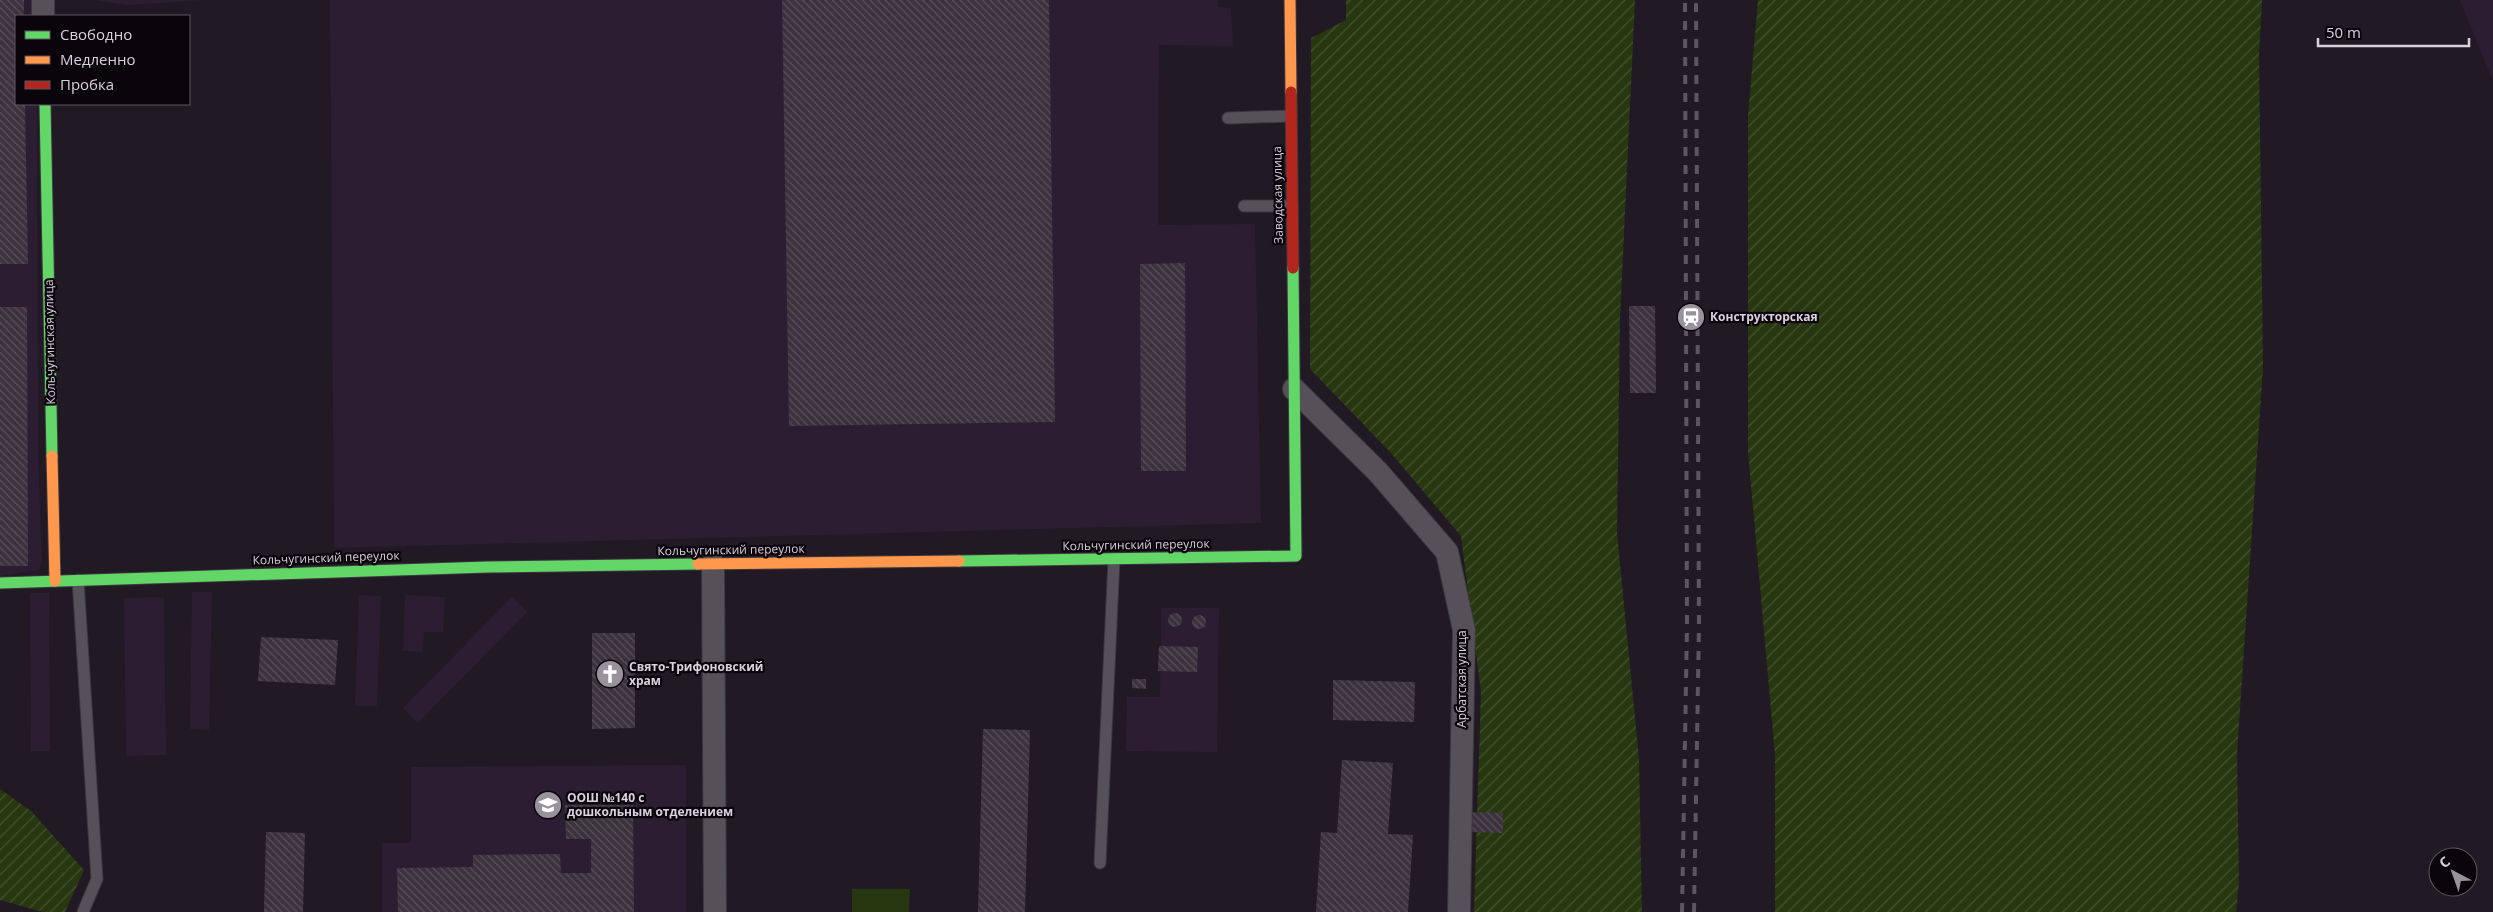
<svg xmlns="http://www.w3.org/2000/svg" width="2493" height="912" viewBox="0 0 2493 912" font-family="'Open Sans',sans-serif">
	<defs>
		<pattern id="garden-furrows" width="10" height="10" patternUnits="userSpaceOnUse" patternTransform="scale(1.25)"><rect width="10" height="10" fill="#273710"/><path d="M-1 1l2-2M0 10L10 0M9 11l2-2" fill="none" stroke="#465332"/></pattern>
		<pattern id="building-back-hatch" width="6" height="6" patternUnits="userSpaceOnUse" patternTransform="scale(1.25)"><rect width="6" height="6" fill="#3b323e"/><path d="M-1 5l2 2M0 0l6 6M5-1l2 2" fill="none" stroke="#574f59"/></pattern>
	</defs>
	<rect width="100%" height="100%" fill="#211a24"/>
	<g fill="#2d1d32">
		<polygon points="0,0 34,0 34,16 16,16 16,104 37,104 38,452 42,561 39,570 0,576"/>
		<polygon points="94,0 205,0 127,5"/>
		<polygon points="330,0 1218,0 1218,7 1231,8 1233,46 1159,45 1158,225 1255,224 1261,523 334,548"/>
		<polygon points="2460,0 2493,0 2493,81"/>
		<polygon points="192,592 212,592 209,730 190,729"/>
		<polygon points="30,593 49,593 50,751 31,751"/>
		<polygon points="359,595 381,596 377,706 355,706"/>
		<polygon points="405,595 445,597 443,632 424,632 423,652 403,651"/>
		<polygon points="164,597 166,755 126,756 124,598"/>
		<polygon points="512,597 527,612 418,723 403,708"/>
		<polygon points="1161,608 1219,608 1217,752 1126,751 1127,697 1160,697"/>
		<polygon points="686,765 686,912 382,912 382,843 411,843 411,767"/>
	</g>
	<polygon fill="#273710" points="852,889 910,889 909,912 852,912"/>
	<g fill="url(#garden-furrows)">
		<polygon points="1346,0 1635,0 1620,318 1617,533 1639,759 1642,912 1474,912 1481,692 1461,536 1390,452 1310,369 1311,38 1346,20"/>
		<polygon points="1758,0 2262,0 2259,54 2263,367 2237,754 2239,882 2236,912 1775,912 1775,755 1748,451 1748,116"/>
		<polygon points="0,789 31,811 84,870 65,912 43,912 0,900"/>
	</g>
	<g fill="url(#building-back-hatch)">
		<polygon points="0,0 24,0 24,16 16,16 16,104 25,104 28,264 0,264"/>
		<polygon points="782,0 1049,0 1055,422 789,426"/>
		<polygon points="1185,263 1186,471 1141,471 1140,264"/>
		<polygon points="1629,306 1655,306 1656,393 1630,393"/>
		<polygon points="0,307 27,307 28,566 0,566"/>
		<circle cx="1175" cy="620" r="7"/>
		<circle cx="1199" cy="622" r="7"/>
		<polygon points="592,633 635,633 635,728 592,729"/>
		<polygon points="261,637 338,640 335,685 258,681"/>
		<polygon points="1159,646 1198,647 1197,672 1158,671"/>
		<polygon points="1132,679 1146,679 1146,689 1132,688"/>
		<polygon points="1333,680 1415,682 1414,722 1333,720"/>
		<polygon points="983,729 1030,730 1025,912 978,912"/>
		<polygon points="1342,760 1393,763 1388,834 1413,835 1408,912 1316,912 1321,832 1337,833"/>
		<polygon points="565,805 633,805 634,912 398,912 397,868 473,867 473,855 560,854 561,873 591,873 591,839 566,839"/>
		<polygon points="1471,812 1503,813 1503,833 1471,832"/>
		<polygon points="266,832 305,833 303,912 264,912"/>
	</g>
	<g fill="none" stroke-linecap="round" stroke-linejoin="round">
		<defs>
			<g id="lane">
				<polyline points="1228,118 1291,116"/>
				<polyline points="1244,206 1292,206"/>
				<polyline points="78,580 97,879 83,912"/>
				<polyline points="1100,863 1114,559"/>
			</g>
			<g id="street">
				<polyline points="43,0 43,16"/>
				<polyline points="1294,389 1378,472 1447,552 1464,630 1459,912"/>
				<polyline points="713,564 715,912"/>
			</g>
			<g id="fast">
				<polyline points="45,104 52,456"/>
				<polyline points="959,561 1296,556 1293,268"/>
				<polyline points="0,583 488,567 698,564"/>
			</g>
			<g id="slow">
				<polyline points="1290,0 1291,92"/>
				<polyline points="52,456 55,581"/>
				<polyline points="698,564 959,561"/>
			</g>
			<polyline id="jam" points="1291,92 1293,268"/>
		</defs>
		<use href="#lane" stroke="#3c373f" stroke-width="13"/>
		<use href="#street" stroke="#3c373f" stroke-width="24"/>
		<use href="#fast" stroke="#3c373f" stroke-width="13"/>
		<use href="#slow" stroke="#3c373f" stroke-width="13"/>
		<use href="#jam" stroke="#3c373f" stroke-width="13"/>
		<use href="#lane" stroke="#565158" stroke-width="11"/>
		<use href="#street" stroke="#565158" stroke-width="22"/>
		<use href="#fast" stroke="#63d668" stroke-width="11"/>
		<use href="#slow" stroke="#ff974d" stroke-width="11"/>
		<use href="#jam" stroke="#b3261e" stroke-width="11"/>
		<g stroke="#5c565e" stroke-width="4" stroke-dasharray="9 9" stroke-linecap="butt">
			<polyline points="1682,912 1687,626 1685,0"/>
			<polyline points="1694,912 1699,624 1696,0"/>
		</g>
	</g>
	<defs>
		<symbol id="station-disc" viewBox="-11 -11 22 22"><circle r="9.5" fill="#99919d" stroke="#09050b"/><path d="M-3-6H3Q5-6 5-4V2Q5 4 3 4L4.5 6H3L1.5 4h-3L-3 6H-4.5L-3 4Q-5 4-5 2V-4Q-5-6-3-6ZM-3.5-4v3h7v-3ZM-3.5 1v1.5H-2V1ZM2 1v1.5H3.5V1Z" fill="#fff"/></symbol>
		<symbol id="church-disc" viewBox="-11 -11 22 22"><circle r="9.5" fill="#99919d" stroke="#09050b"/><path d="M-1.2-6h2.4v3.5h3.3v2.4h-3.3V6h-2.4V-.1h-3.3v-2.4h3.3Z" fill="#fff"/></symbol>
		<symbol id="school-disc" viewBox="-11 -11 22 22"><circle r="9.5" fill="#99919d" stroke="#09050b"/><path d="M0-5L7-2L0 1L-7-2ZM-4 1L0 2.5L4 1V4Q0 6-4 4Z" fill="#fff"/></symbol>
	</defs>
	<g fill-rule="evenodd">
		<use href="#station-disc" x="1675" y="301" width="32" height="32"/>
		<use href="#church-disc" x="594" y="658" width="32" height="32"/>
		<use href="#school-disc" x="532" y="789" width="32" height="32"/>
	</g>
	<g text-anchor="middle" stroke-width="4.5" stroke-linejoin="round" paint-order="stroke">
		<g font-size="12" fill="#dad1de" stroke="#09050b">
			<text transform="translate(1278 195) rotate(-91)" y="4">Заводская улица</text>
			<text transform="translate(50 342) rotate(-91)" y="4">Кольчугинская улица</text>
			<text transform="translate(1136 545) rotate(-1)" y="4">Кольчугинский переулок</text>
			<text transform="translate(731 550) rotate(-1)" y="4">Кольчугинский переулок</text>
			<text transform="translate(326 558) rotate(-2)" y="4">Кольчугинский переулок</text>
			<text transform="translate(1462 679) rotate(-90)" y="4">Арбатская улица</text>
		</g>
		<g font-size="12" font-weight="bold" fill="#dad1de" stroke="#09050b" text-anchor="start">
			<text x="1710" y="321">Конструкторская</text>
			<text x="629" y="671">Свято-Трифоновский<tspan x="629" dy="14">храм</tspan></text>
			<text x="567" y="802">ООШ №140 с<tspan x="567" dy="14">дошкольным отделением</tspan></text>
		</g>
	</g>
	<rect x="15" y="15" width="175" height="90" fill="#09050b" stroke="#5d575f"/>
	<rect x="25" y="31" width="25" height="8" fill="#63d668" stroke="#5d575f"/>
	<text x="60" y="40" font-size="15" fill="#dad1de">Свободно</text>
	<rect x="25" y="56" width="25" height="8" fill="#ff974d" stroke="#5d575f"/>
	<text x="60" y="65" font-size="15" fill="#dad1de">Медленно</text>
	<rect x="25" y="81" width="25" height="8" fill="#b3261e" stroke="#5d575f"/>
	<text x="60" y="90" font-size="15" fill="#dad1de">Пробка</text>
	<g transform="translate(2453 872) rotate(319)"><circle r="24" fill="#09050b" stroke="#5d575f"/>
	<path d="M0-4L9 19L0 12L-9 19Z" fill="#99919d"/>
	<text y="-8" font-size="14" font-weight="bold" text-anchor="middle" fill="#dad1de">С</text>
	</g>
	<path d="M2318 38v8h151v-8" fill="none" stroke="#dad1de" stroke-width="2.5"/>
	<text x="2326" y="38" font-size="15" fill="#dad1de" stroke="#09050b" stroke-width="4" paint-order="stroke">50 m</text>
</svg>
